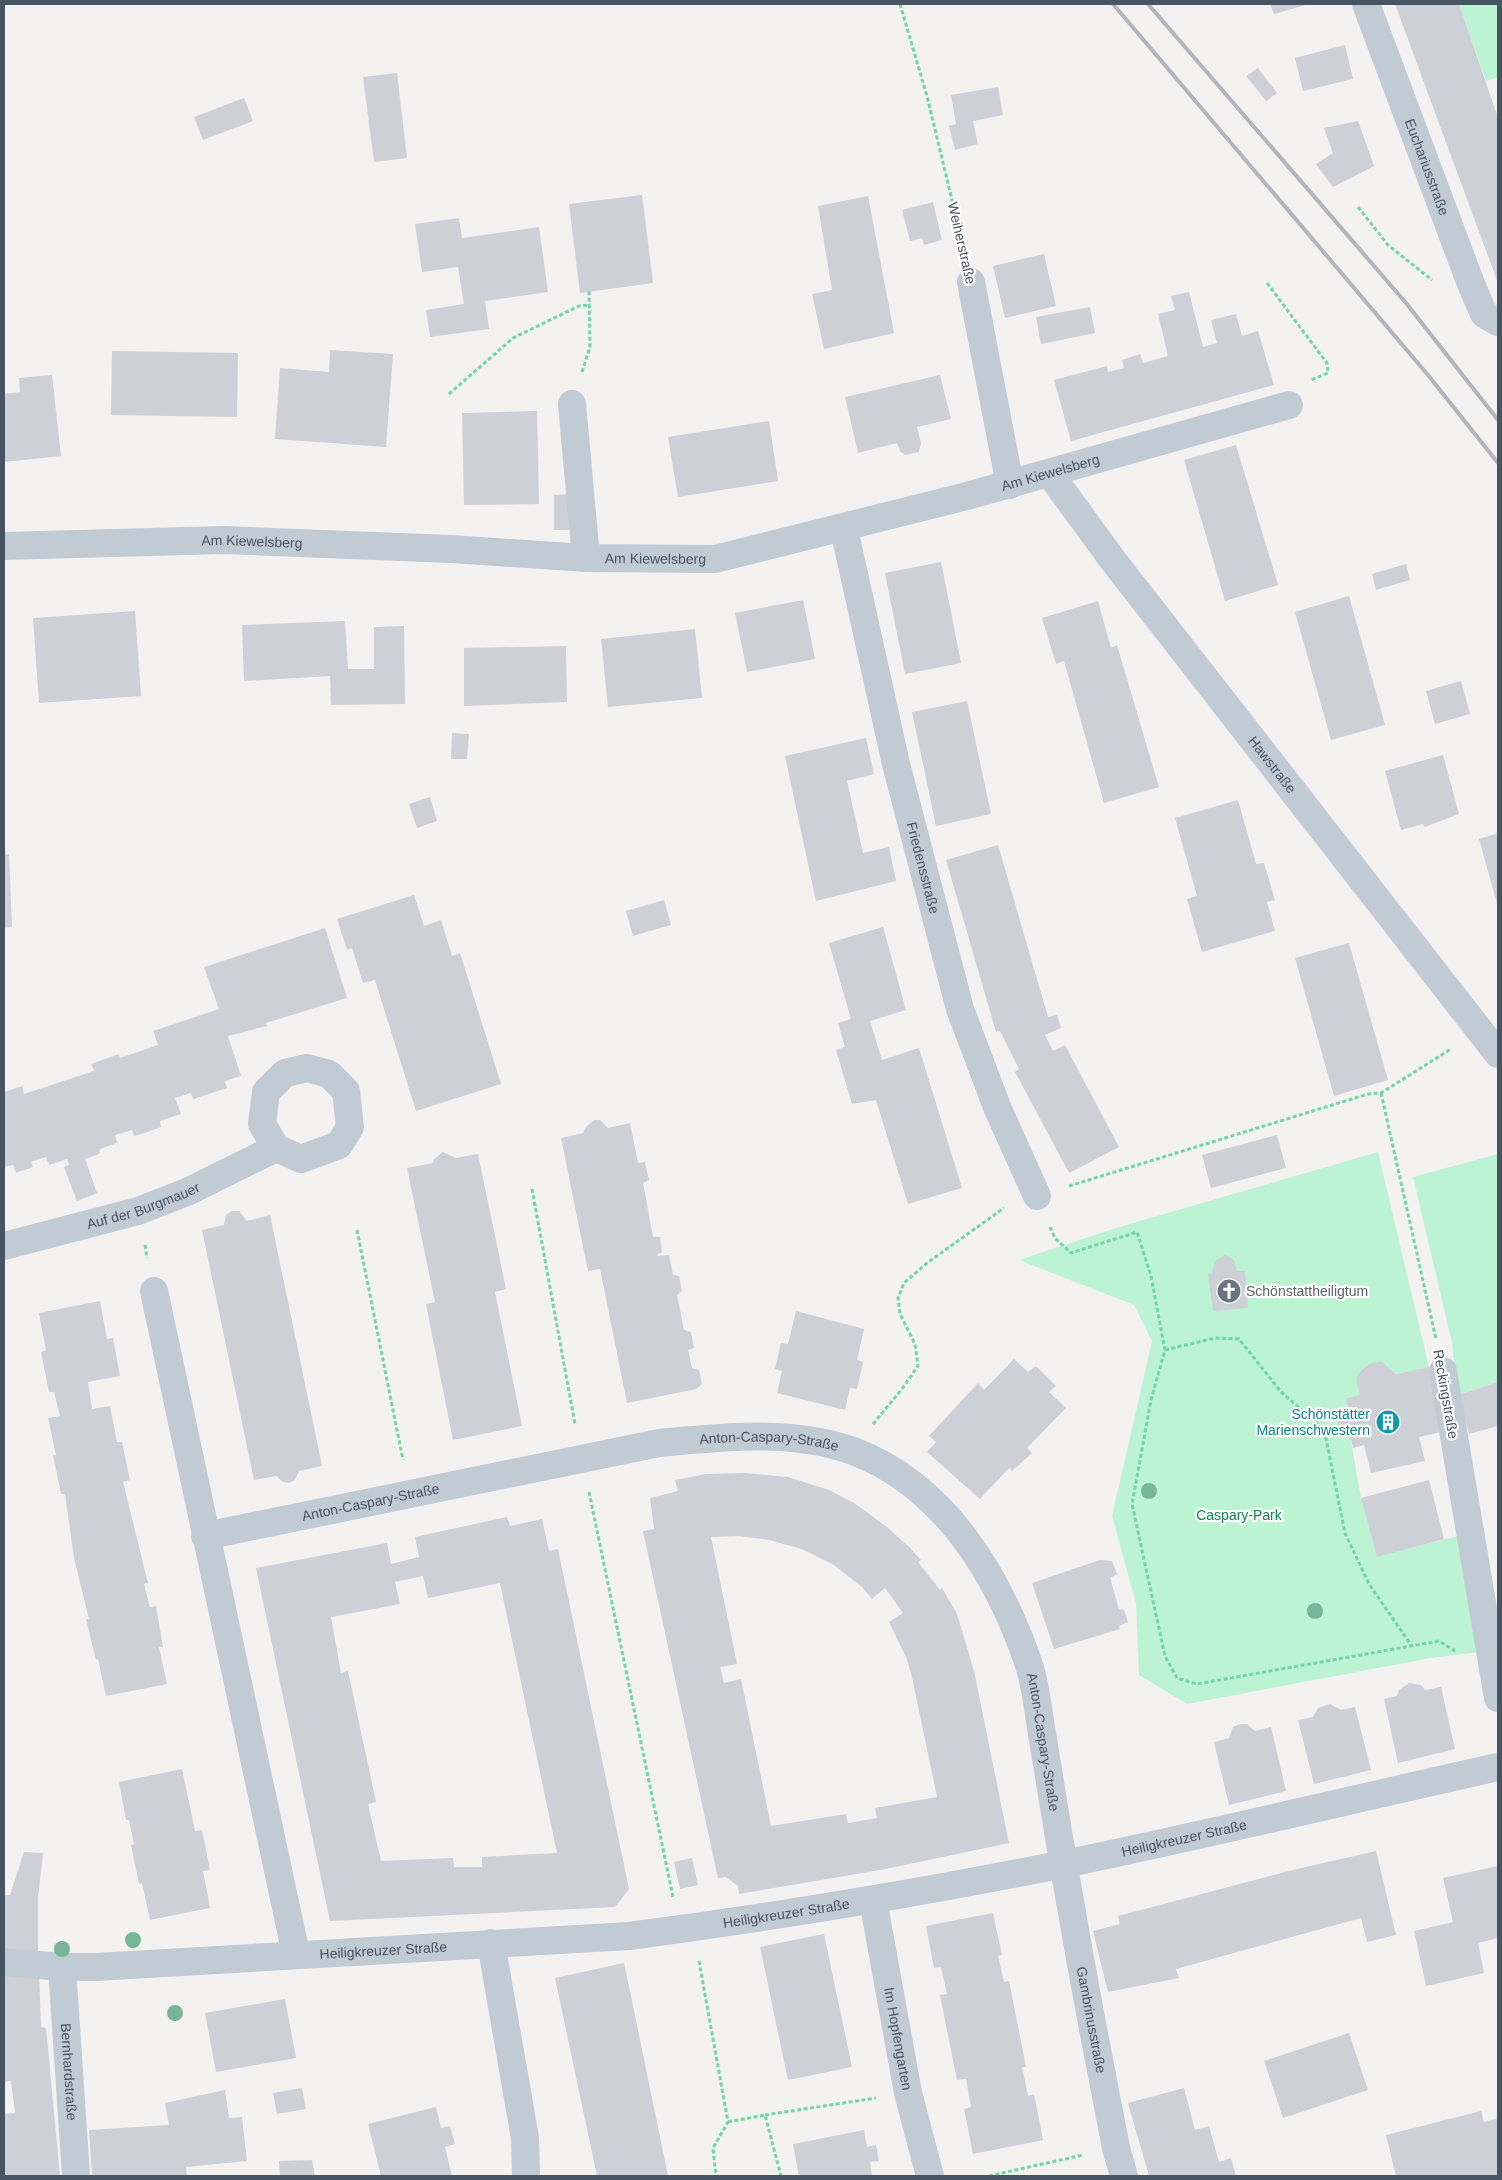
<svg xmlns="http://www.w3.org/2000/svg" width="1502" height="2180" viewBox="0 0 1502 2180" font-family="Helvetica,sans-serif">
	<rect width="100%" height="100%" fill="#f4f1f1"/>
	<g fill="#bcf4d3">
		<polygon points="1459,4 1498,4 1498,77 1486,81"/>
		<polygon points="1378,1152 1429,1367 1396,1374 1382,1363 1370,1363 1357,1377 1360,1395 1347,1398 1348,1408 1335,1412 1341,1436 1350,1435 1361,1498 1377,1556 1458,1536 1479,1652 1431,1658 1187,1704 1139,1675 1136,1603 1112,1516 1152,1341 1134,1305 1019,1260 1116,1228"/>
		<polygon points="1498,1154 1498,1382 1458,1395 1452,1343 1413,1177"/>
	</g>
	<g fill="#cdd0d6" fill-rule="evenodd">
		<polygon points="1270,4 1309,4 1274,14"/>
		<polygon points="1395,4 1459,4 1498,118 1498,283"/>
		<polygon points="1345,45 1353,79 1303,91 1295,58"/>
		<polygon points="1258,68 1277,93 1266,101 1246,76"/>
		<polygon points="397,73 407,158 374,162 363,77"/>
		<polygon points="998,87 1003,115 973,121 978,144 955,150 949,126 956,124 951,95"/>
		<polygon points="244,98 253,121 203,140 194,117"/>
		<polygon points="1358,121 1374,166 1333,187 1316,164 1333,153 1324,128"/>
		<polygon points="642,195 653,283 580,293 569,204"/>
		<polygon points="868,196 894,333 824,349 812,294 832,290 818,206"/>
		<polygon points="933,202 942,240 924,245 922,238 910,241 902,210"/>
		<polygon points="459,218 462,238 539,227 548,292 485,301 489,329 430,337 426,310 464,304 458,267 422,272 415,224"/>
		<polygon points="1044,254 1056,306 1005,318 993,266"/>
		<polygon points="1189,292 1203,347 1217,343 1211,320 1236,314 1242,336 1258,331 1274,385 1071,441 1054,380 1107,366 1108,372 1124,368 1122,360 1140,354 1143,363 1168,356 1158,314 1175,310 1171,296"/>
		<polygon points="1090,307 1095,333 1041,344 1036,317"/>
		<polygon points="330,350 393,354 386,447 275,439 280,368 329,372"/>
		<polygon points="112,351 238,353 237,417 111,415"/>
		<polygon points="52,375 61,456 4,462 4,394 20,392 19,378"/>
		<polygon points="940,375 951,419 917,427 921,443 919,452 905,455 900,451 897,443 858,453 845,397"/>
		<polygon points="537,411 539,504 464,505 462,413"/>
		<polygon points="769,421 778,481 678,497 668,437"/>
		<polygon points="1236,445 1278,585 1225,601 1184,460"/>
		<polygon points="572,494 572,530 554,530 554,495"/>
		<polygon points="941,562 961,663 905,674 885,573"/>
		<polygon points="1406,564 1410,580 1376,590 1372,574"/>
		<polygon points="1349,596 1385,725 1331,740 1295,612"/>
		<polygon points="803,600 815,659 747,672 735,613"/>
		<polygon points="1098,601 1111,648 1117,645 1159,787 1104,803 1064,661 1056,664 1042,618"/>
		<polygon points="135,611 141,696 39,703 33,618"/>
		<polygon points="345,621 348,669 374,669 374,627 404,626 405,704 331,705 330,676 244,681 242,625"/>
		<polygon points="695,629 702,698 608,707 601,639"/>
		<polygon points="566,646 567,702 464,706 464,648"/>
		<polygon points="1461,681 1470,714 1435,724 1426,691"/>
		<polygon points="967,701 991,814 936,826 912,712"/>
		<polygon points="452,733 469,734 467,759 451,759"/>
		<polygon points="866,738 874,774 847,781 863,853 889,847 896,881 816,901 785,756"/>
		<polygon points="1443,755 1459,814 1425,827 1423,824 1401,830 1385,771"/>
		<polygon points="430,797 437,821 417,828 409,804"/>
		<polygon points="1238,800 1256,864 1264,863 1275,900 1267,902 1275,931 1202,952 1187,899 1197,896 1175,818"/>
		<polygon points="1498,833 1498,907 1479,839"/>
		<polygon points="998,845 1048,1017 1057,1015 1061,1028 1045,1035 1053,1051 1065,1045 1119,1147 1069,1173 1015,1072 1019,1069 1000,1031 996,1032 946,860"/>
		<polygon points="9,854 12,927 4,928 4,855"/>
		<polygon points="414,895 424,926 441,920 452,956 460,953 501,1084 416,1111 375,980 363,983 352,948 347,950 337,919"/>
		<polygon points="664,900 671,925 633,936 626,911"/>
		<polygon points="883,927 906,1010 870,1021 882,1060 919,1048 962,1188 908,1204 876,1100 852,1104 836,1050 845,1047 838,1023 851,1019 829,943"/>
		<polygon points="325,928 347,998 266,1023 267,1026 228,1036 241,1076 225,1081 227,1088 209,1094 193,1099 191,1093 175,1098 181,1114 160,1121 161,1127 145,1133 134,1136 132,1130 115,1135 117,1143 100,1149 99,1154 85,1159 97,1193 77,1201 64,1167 69,1165 67,1159 49,1165 46,1157 31,1162 33,1167 16,1173 13,1165 4,1167 4,1092 22,1086 24,1094 94,1071 91,1064 119,1054 120,1058 158,1045 153,1031 219,1009 204,967"/>
		<polygon points="1349,943 1388,1080 1334,1096 1295,958"/>
		<polygon points="594,1120 600,1120 608,1128 630,1123 638,1163 645,1162 649,1180 643,1183 653,1237 660,1237 662,1253 657,1254 658,1256 669,1255 673,1275 679,1276 682,1291 677,1295 684,1330 691,1332 694,1348 688,1350 692,1368 699,1370 702,1384 696,1389 627,1403 600,1269 588,1271 561,1138 583,1133 586,1127"/>
		<polygon points="1277,1135 1286,1168 1211,1188 1202,1155"/>
		<polygon points="443,1152 456,1158 478,1154 506,1289 495,1292 522,1426 453,1440 426,1304 435,1302 407,1168 433,1163 434,1159"/>
		<polygon points="232,1211 239,1211 247,1221 270,1215 322,1466 299,1471 295,1480 289,1483 283,1482 276,1476 254,1480 202,1230 224,1225 226,1215"/>
		<polygon points="1225,1255 1234,1260 1237,1271 1245,1271 1248,1308 1213,1311 1208,1274 1212,1273 1215,1261"/>
		<polygon points="100,1301 107,1339 113,1338 120,1376 88,1382 92,1409 110,1406 117,1442 122,1442 130,1480 123,1482 148,1583 144,1584 150,1607 156,1606 163,1647 159,1647 167,1684 106,1696 98,1659 96,1660 86,1619 89,1619 74,1558 65,1494 61,1494 53,1455 56,1455 48,1418 60,1416 54,1392 49,1392 41,1352 46,1350 39,1313"/>
		<polygon points="796,1311 864,1329 857,1360 863,1362 857,1389 850,1388 845,1410 777,1393 782,1371 775,1369 781,1343 788,1344"/>
		<polygon points="1014,1359 1028,1372 1036,1366 1056,1386 1049,1392 1066,1408 1027,1448 1032,1453 1012,1471 1009,1468 980,1499 927,1452 936,1442 929,1436 978,1383 984,1390"/>
		<polygon points="1382,1362 1396,1374 1429,1367 1441,1432 1419,1437 1425,1461 1371,1473 1364,1445 1353,1448 1350,1435 1341,1437 1335,1411 1348,1408 1346,1398 1360,1395 1357,1383 1357,1377 1361,1371 1370,1363"/>
		<polygon points="1498,1382 1498,1426 1469,1434 1458,1395"/>
		<path d="M746,1473l42,4 41,13 25,13 33,24 22,20 12,13 -3,2 22,28 2,-2 15,26 17,57 35,172 -123,26 -147,25 -1,-8 -12,-9 -8,1 -75,-347 11,-2 -4,-31 28,-7 -3,-11 31,-6zM739,1536l30,4 33,9 32,16 28,22 10,12 13,-11 18,25 -14,9 17,35 6,20 25,120 -62,11 2,10 -29,5 -2,-9 -75,12 -30,-147 -17,4 -4,-16 17,-3 -26,-127z"/>
		<polygon points="1429,1480 1444,1539 1377,1557 1361,1498"/>
		<path d="M507,1517l3,9 32,-7 7,32 9,-2 71,340 -14,18 -285,14 -74,-353 131,-25 4,21 28,-7 -4,-20zM423,1576l5,22 72,-15 57,270 -75,4v10h-28l-1,-9 -72,3 -13,-57 8,-2 -28,-131 -7,2 -10,-56 69,-13 -5,-22z"/>
		<polygon points="1100,1560 1112,1561 1117,1574 1110,1578 1119,1609 1124,1610 1128,1622 1119,1626 1120,1629 1054,1649 1032,1583"/>
		<polygon points="1409,1683 1421,1685 1425,1690 1441,1687 1455,1749 1398,1763 1384,1699 1397,1696 1399,1690"/>
		<polygon points="1330,1704 1341,1710 1355,1707 1371,1770 1314,1784 1298,1720 1313,1717 1318,1708"/>
		<polygon points="1240,1724 1247,1724 1255,1731 1271,1727 1286,1791 1229,1805 1214,1742 1229,1738 1233,1727"/>
		<polygon points="182,1769 195,1831 202,1830 210,1870 203,1871 210,1908 150,1920 142,1883 139,1884 131,1845 134,1844 129,1820 126,1820 119,1782"/>
		<polygon points="1376,1851 1396,1935 1367,1942 1361,1918 1176,1969 1179,1978 1108,1992 1093,1931 1120,1924 1118,1916 1297,1869"/>
		<polygon points="24,1852 43,1853 38,1898 38,1952 4,1951 4,1895 10,1895"/>
		<polygon points="692,1858 698,1885 680,1889 674,1862"/>
		<polygon points="1498,1866 1498,1938 1478,1943 1484,1973 1426,1986 1414,1931 1453,1922 1443,1878"/>
		<polygon points="993,1913 1002,1955 998,1956 1004,1982 1009,1981 1026,2067 1022,2067 1028,2096 1034,2094 1043,2140 973,2154 964,2109 971,2107 966,2079 957,2080 940,1995 947,1994 941,1967 934,1968 926,1926"/>
		<polygon points="824,1934 852,2067 788,2080 760,1947"/>
		<polygon points="624,1963 638,2030 668,2176 597,2176 555,1978"/>
		<polygon points="4,1970 39,1971 41,2027 46,2028 60,2176 4,2176 4,2114 15,2113 11,2081 4,2082"/>
		<polygon points="285,1999 296,2058 216,2072 205,2013"/>
		<polygon points="1349,2033 1368,2090 1283,2118 1264,2061"/>
		<polygon points="302,2088 306,2109 277,2114 273,2093"/>
		<polygon points="1184,2088 1195,2130 1209,2126 1219,2162 1231,2158 1236,2176 1149,2176 1128,2103"/>
		<polygon points="225,2090 229,2118 242,2117 247,2161 186,2167 187,2176 92,2175 89,2130 169,2125 165,2103"/>
		<polygon points="436,2107 441,2128 450,2126 455,2144 445,2147 452,2176 381,2176 368,2124"/>
		<polygon points="1481,2111 1484,2122 1498,2118 1498,2176 1396,2176 1386,2135"/>
		<polygon points="864,2130 867,2147 876,2145 879,2161 870,2162 872,2176 799,2176 793,2144"/>
		<polygon points="312,2160 315,2176 280,2176 279,2161"/>
	</g>
	<g fill="none" stroke-linecap="round" stroke-linejoin="round">
		<g stroke="#71d6a6" stroke-width="3" stroke-dasharray="4 2.5" stroke-linecap="butt">
			<polyline points="900,4 927,96 964,250"/>
			<polyline points="1358,207 1388,245 1432,280"/>
			<polyline points="1267,283 1327,363 1328,373 1311,380"/>
			<polyline points="582,372 590,347 589,291"/>
			<polyline points="449,394 513,338 579,306 590,305"/>
			<polyline points="1381,1093 1436,1339"/>
			<polyline points="1069,1186 1368,1094 1381,1093 1451,1049"/>
			<polyline points="532,1189 575,1424"/>
			<polyline points="1050,1227 1055,1238 1071,1253 1137,1232 1151,1276 1165,1350 1151,1400 1132,1504 1165,1656 1177,1678 1197,1684 1439,1641 1455,1651"/>
			<polyline points="357,1230 403,1460"/>
			<polyline points="145,1245 147,1258"/>
			<polyline points="1165,1350 1215,1338 1239,1339 1281,1392 1324,1429 1345,1533 1369,1584 1411,1645"/>
			<polyline points="873,1424 902,1389 918,1366 915,1344 900,1314 898,1298 904,1283 927,1263 1004,1208"/>
			<polyline points="589,1492 673,1897"/>
			<polyline points="699,1961 728,2122 713,2148 716,2176"/>
			<polyline points="765,2115 876,2098"/>
			<polyline points="728,2122 765,2115 781,2176"/>
			<polyline points="989,2176 1083,2155"/>
		</g>
		<g stroke="#c1cbd4" stroke-width="28">
			<path id="s1" d="M1366,4l105,280 13,30 14,8"/>
			<polyline points="971,282 1010,485"/>
			<polyline points="572,404 586,558"/>
			<path id="s2" d="M1050,474l62,85 386,495"/>
			<path id="s3" d="M844,529l52,235 64,245 37,98 40,89"/>
			<path id="s4" d="M4,546l220,-6 227,9 135,9 129,1 252,-63 322,-91"/>
			<path id="s5" d="M4,1246l134,-35 49,-19 89,-44 25,11 38,-14 11,-18 -4,-36 -17,-17 -22,-6 -22,5 -19,19 -4,32 14,24"/>
			<polyline points="154,1291 296,1954"/>
			<polyline points="1443,1371 1498,1698"/>
			<path id="s6" d="M205,1536l454,-93c64,-6 132,-14 194,8 91,34 145,124 175,211 8,22 10,49 14,72 10,59 19,119 30,178 13,79 29,157 44,236l8,28"/>
			<path id="s7" d="M873,1900l35,193 22,83"/>
			<polyline points="491,1943 525,2138 526,2176"/>
			<path id="s8" d="M4,1962l58,5h34l533,-31c145,-19 291,-43 435,-72 145,-30 290,-65 434,-97"/>
			<path id="s9" d="M62,1967l14,209"/>
		</g>
		<g stroke="#b2b6bc" stroke-width="4">
			<polyline points="1113,4 1428,375 1498,463"/>
			<polyline points="1148,4 1406,303 1498,420"/>
		</g>
	</g>
	<g fill="#76b697">
		<circle cx="1149" cy="1491" r="8"/>
		<circle cx="1315" cy="1611" r="8"/>
		<circle cx="133" cy="1940" r="8"/>
		<circle cx="62" cy="1949" r="8"/>
		<circle cx="175" cy="2013" r="8"/>
	</g>
	<defs>
		<symbol id="church-disc" viewBox="-11 -11 22 22"><circle r="9.5" fill="#6b7280" stroke="#fff"/><path d="M-1.2-6h2.4v3.5h3.3v2.4h-3.3V6h-2.4V-.1h-3.3v-2.4h3.3Z" fill="#fff"/></symbol>
		<symbol id="building-disc" viewBox="-11 -11 22 22"><circle r="9.5" fill="#0f9aa8" stroke="#fff"/><path d="M-4-6H4V6H1V3H-1V6H-4ZM-2.5-4.3h1.7v1.8h-1.7ZM.8-4.3h1.7v1.8H.8ZM-2.5-1h1.7V.8h-1.7ZM.8-1h1.7V.8H.8Z" fill="#fff"/></symbol>
	</defs>
	<g fill-rule="evenodd">
		<use href="#church-disc" x="1215" y="1277" width="28" height="28"/>
		<use href="#building-disc" x="1374" y="1408" width="28" height="28"/>
	</g>
	<g text-anchor="middle" stroke-width="4.5" stroke-linejoin="round" paint-order="stroke">
		<g font-size="14" fill="#475461" stroke="#fff">
			<text dy="5" stroke="none"><textPath href="#s1" startOffset="174">Euchariusstraße</textPath></text>
			<text transform="translate(962 243) rotate(77)" y="5">Weiherstraße</text>
			<text dy="5" stroke="none"><textPath href="#s4" startOffset="1058">Am Kiewelsberg</textPath></text>
			<text dy="5" stroke="none"><textPath href="#s4" startOffset="248">Am Kiewelsberg</textPath></text>
			<text dy="5" stroke="none"><textPath href="#s4" startOffset="652">Am Kiewelsberg</textPath></text>
			<text dy="5" stroke="none"><textPath href="#s2" startOffset="366">Hawstraße</textPath></text>
			<text dy="5" stroke="none"><textPath href="#s3" startOffset="348">Friedensstraße</textPath></text>
			<text dy="5" stroke="none"><textPath href="#s5" startOffset="145">Auf der Burgmauer</textPath></text>
			<text transform="translate(1446 1394) rotate(80)" y="5">Reckingstraße</text>
			<text dy="5" stroke="none"><textPath href="#s6" startOffset="574">Anton-Caspary-Straße</textPath></text>
			<text dy="5" stroke="none"><textPath href="#s6" startOffset="169">Anton-Caspary-Straße</textPath></text>
			<text dy="5" stroke="none"><textPath href="#s6" startOffset="1024">Anton-Caspary-Straße</textPath></text>
			<text dy="5" stroke="none"><textPath href="#s8" startOffset="1190">Heiligkreuzer Straße</textPath></text>
			<text dy="5" stroke="none"><textPath href="#s8" startOffset="785">Heiligkreuzer Straße</textPath></text>
			<text dy="5" stroke="none"><textPath href="#s8" startOffset="380">Heiligkreuzer Straße</textPath></text>
			<text dy="5" stroke="none"><textPath href="#s6" startOffset="1306">Gambrinusstraße</textPath></text>
			<text dy="5" stroke="none"><textPath href="#s7" startOffset="141">Im Hopfengarten</textPath></text>
			<text dy="5" stroke="none"><textPath href="#s9" startOffset="105">Bernhardstraße</textPath></text>
		</g>
		<g font-size="14" fill="#5b616d" stroke="#fff" text-anchor="start">
			<text x="1246" y="1296">Schönstattheiligtum</text>
		</g>
		<g font-size="14" fill="#0d838f" stroke="#fff" text-anchor="end">
			<text x="1370" y="1419">Schönstätter<tspan x="1370" dy="16">Marienschwestern</tspan></text>
		</g>
		<g font-size="14" fill="#0e854d" stroke="#fff">
			<text x="1239" y="1520">Caspary-Park</text>
		</g>
	</g>
	<rect width="1502" height="2180" fill="none" stroke="#475461" stroke-width="10"/>
</svg>
